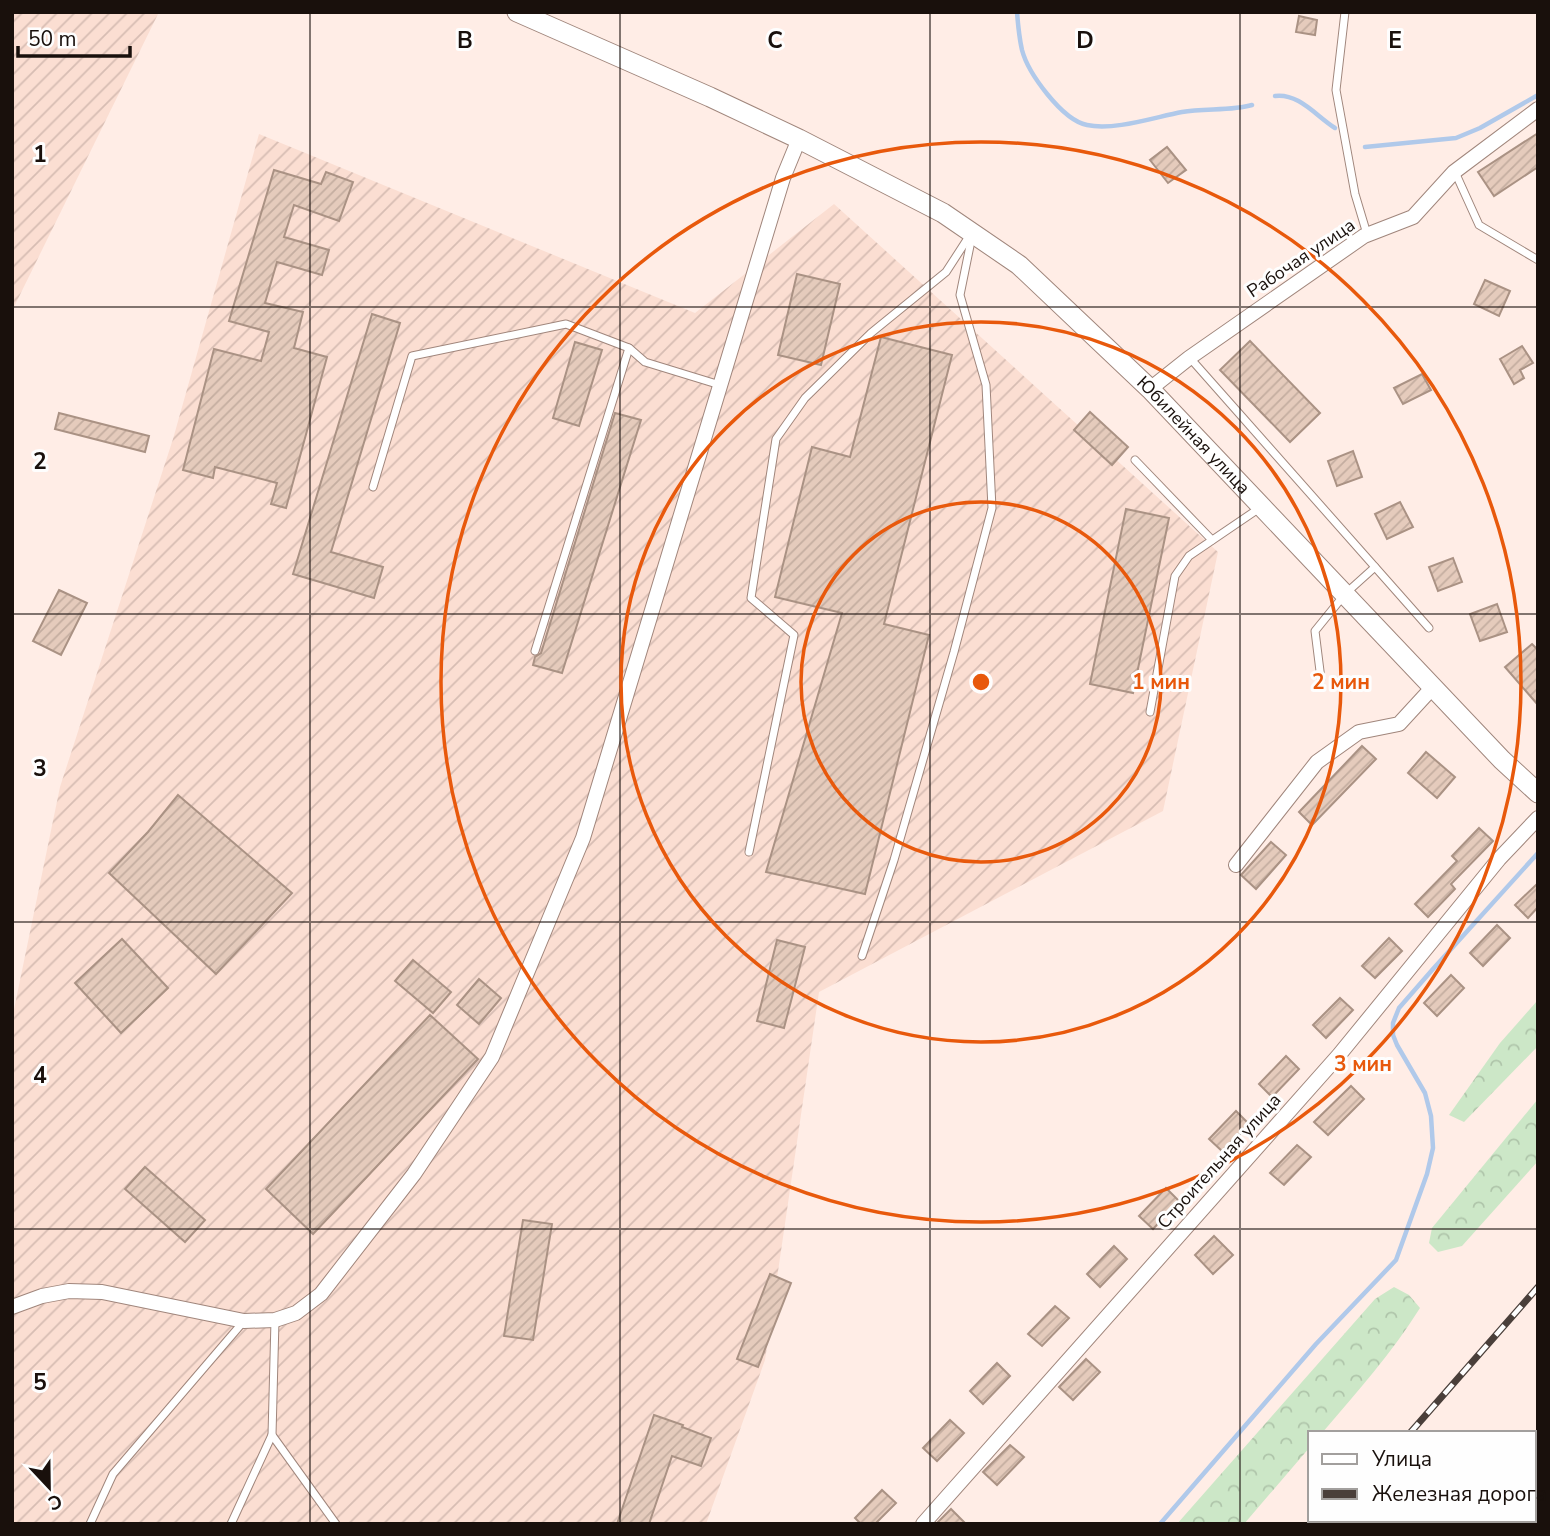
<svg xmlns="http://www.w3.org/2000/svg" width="1550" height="1536" viewBox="0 0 1550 1536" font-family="'Nunito Sans',sans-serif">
	<defs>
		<pattern id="industrial-furrows" width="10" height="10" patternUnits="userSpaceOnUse" patternTransform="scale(1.75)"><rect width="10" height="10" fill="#fbded2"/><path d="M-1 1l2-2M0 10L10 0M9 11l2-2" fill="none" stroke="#d7bdb3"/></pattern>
		<pattern id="forest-crowns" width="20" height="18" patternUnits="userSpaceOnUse" patternTransform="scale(1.75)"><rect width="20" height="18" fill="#cce7c7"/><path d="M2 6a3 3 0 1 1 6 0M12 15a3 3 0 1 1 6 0" fill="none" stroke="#afc5aa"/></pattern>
		<pattern id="building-hatch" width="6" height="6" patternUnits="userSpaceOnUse" patternTransform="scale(1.75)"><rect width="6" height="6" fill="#e5cbbc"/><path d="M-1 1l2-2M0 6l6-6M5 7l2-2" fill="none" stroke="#c4ada0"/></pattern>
	</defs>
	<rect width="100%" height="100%" fill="#ffede6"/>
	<g fill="url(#industrial-furrows)">
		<polygon points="12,12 159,12 12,311"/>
		<polygon points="259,134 695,313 834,204 1218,552 1163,811 819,992 765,1360 706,1524 12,1524 12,1019 60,787 173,439"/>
	</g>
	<g fill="url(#forest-crowns)">
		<polygon points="1538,1000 1538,1046 1464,1122 1449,1115 1500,1043"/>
		<polygon points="1538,1099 1538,1161 1462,1246 1438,1252 1429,1243 1432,1228"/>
		<path d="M1394,1287l15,8 11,13c-28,45 -63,84 -98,125h-12v14l-66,77h-67l198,-225z"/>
	</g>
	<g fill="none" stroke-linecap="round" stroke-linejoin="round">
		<g stroke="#b0c9ea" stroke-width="4.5">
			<path d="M1017,12c1,13 2,25 5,38 6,23 40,70 65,75 27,6 68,-8 95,-13 22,-4 50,-1 70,-7"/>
			<path d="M1275,96c24,-3 41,20 60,32"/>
			<polyline points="1365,147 1456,138 1480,128 1538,95"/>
			<polyline points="1160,1524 1316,1344 1396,1260 1427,1174 1433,1148 1431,1116 1425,1093 1397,1045 1393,1035 1393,1023 1399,1008 1433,969 1538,853"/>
		</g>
	</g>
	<g fill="url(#building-hatch)" stroke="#aa9284" stroke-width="2">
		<polygon points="1299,16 1317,20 1315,35 1296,32"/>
		<polygon points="1538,133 1538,167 1494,196 1478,172"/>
		<polygon points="1167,147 1186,170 1168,183 1150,160"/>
		<polygon points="274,170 321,184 326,172 353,182 339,221 294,205 284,237 329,250 322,275 277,262 265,303 303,312 294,348 327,357 286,508 271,504 277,483 215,467 213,478 183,470 214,349 261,361 269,332 229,321"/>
		<polygon points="797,274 840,284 821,365 778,355"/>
		<polygon points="1485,280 1510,291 1499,316 1474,304"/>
		<polygon points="372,314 400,323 331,552 383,567 374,598 293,574"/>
		<polygon points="881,337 952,355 884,624 929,635 865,894 766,872 842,613 775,597 812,447 850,457"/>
		<polygon points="1250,341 1320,413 1290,442 1220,370"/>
		<polygon points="575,342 602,350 579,426 553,418"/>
		<polygon points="1522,346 1533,363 1520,370 1524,378 1514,384 1500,359"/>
		<polygon points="1422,374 1431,390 1403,404 1394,388"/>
		<polygon points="1090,412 1128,447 1112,465 1074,430"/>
		<polygon points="59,413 149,436 145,452 55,429"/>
		<polygon points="615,413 641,420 562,673 533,665 535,657 541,653"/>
		<polygon points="1353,451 1362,477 1337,486 1328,461"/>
		<polygon points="1400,502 1413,527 1387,539 1375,514"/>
		<polygon points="1126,509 1169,518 1133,693 1090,684"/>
		<polygon points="1453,558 1462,582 1438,591 1429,567"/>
		<polygon points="59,590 87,603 61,655 33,641"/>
		<polygon points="1497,604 1507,632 1480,641 1470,614"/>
		<polygon points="1532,644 1538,650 1538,705 1505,667"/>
		<polygon points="1362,746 1376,759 1312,825 1299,812"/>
		<polygon points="1426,752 1455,777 1437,798 1408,773"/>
		<polygon points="178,795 292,893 216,974 109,873 148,832"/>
		<polygon points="1479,828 1493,841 1451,884 1455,889 1428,917 1415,904 1457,861 1452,856"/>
		<polygon points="1271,842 1286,855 1256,889 1241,875"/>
		<polygon points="1538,883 1538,907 1528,918 1515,905"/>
		<polygon points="1497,925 1510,938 1483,966 1470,953"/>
		<polygon points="1389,938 1402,951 1375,978 1362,966"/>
		<polygon points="122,939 168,988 121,1033 75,983"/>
		<polygon points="777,940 805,947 784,1028 757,1021"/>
		<polygon points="413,960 451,992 433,1013 395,981"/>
		<polygon points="1451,975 1464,988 1437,1016 1424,1003"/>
		<polygon points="479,979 501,998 479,1024 457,1005"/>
		<polygon points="1340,998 1353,1010 1326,1038 1313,1025"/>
		<polygon points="430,1015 478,1059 313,1234 266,1189"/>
		<polygon points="1286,1056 1299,1069 1272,1097 1259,1084"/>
		<polygon points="1351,1086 1364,1099 1328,1135 1314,1122"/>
		<polygon points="1236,1111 1249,1124 1222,1151 1209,1139"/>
		<polygon points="1297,1145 1311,1157 1284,1185 1270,1173"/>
		<polygon points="145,1167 205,1220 185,1242 125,1189"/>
		<polygon points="1166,1188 1179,1201 1153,1229 1139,1216"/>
		<polygon points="523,1220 552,1224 533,1340 504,1336"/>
		<polygon points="1214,1236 1233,1255 1213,1274 1195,1255"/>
		<polygon points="1114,1246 1127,1259 1100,1287 1087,1274"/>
		<polygon points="770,1274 791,1283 758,1367 737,1359"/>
		<polygon points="1055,1306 1069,1318 1042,1346 1028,1334"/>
		<polygon points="1086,1359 1100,1372 1073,1400 1059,1387"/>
		<polygon points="997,1363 1010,1376 983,1404 970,1391"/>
		<polygon points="654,1415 683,1425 682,1427 711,1438 701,1466 672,1456 649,1524 617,1524"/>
		<polygon points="950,1420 964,1433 937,1461 923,1448"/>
		<polygon points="1010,1445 1024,1457 997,1485 983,1472"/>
		<polygon points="882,1490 896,1503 875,1524 861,1524 855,1518"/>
		<polygon points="951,1509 966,1524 936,1524"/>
	</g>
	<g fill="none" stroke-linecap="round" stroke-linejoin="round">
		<defs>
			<g id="service">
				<polyline points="1345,12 1336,90 1355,194 1367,234"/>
				<polyline points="1455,172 1479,225 1538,260"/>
				<polyline points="1190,358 1429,628"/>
				<polyline points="1135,460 1212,540"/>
				<polyline points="373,487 412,356 566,324 629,348 645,362 720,385"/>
				<polyline points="535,651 629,348"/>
				<polyline points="1321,679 1315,631 1345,594 1375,567"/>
				<polyline points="1150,712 1175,576 1189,556 1261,507"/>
				<polyline points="749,852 794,635 751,598 776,439 805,398 871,333 946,272 970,235"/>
				<polyline points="862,956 894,860 954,652 992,508 986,385 960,295 972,236"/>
				<polyline points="275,1320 272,1435 336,1524"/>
				<polyline points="90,1524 113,1474 244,1321"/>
				<polyline points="231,1524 272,1435"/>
			</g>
			<g id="minor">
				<polyline points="1150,389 1189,358 1364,236 1413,217 1454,172 1538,109"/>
				<polyline points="1236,865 1317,762 1359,732 1399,724 1433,687"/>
				<polyline points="12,1307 42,1296 69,1291 102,1292 244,1321 275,1320 296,1313 321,1294 414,1174 492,1057 583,838 783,178 799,139"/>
				<polyline points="923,1524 1339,1055 1499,859 1538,818"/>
			</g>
			<g id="secondary">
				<path id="s1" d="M517,12l193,85 89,42 144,74 76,52 131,124 352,371 36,33"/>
			</g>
		</defs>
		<use href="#service" stroke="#a0867c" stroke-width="9"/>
		<use href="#minor" stroke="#a0867c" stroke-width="16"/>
		<use href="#secondary" stroke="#a0867c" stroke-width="21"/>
		<use href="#service" stroke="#fff" stroke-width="7"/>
		<use href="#minor" stroke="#fff" stroke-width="14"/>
		<use href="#secondary" stroke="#fff" stroke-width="19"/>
		<defs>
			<g id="rail">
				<polyline points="1410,1433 1538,1287"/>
				<polyline points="1329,1524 1333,1520"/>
				<polyline points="1343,1524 1346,1520"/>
			</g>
		</defs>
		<use href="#rail" stroke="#4a3f3a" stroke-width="7"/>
		<use href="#rail" stroke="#fefefe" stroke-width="4.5" stroke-dasharray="13" stroke-linecap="butt"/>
	</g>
	<path fill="none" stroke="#19100c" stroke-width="2" stroke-opacity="0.55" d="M310,12v1512M620,12v1512M930,12v1512M1240,12v1512M12,307h1526M12,614h1526M12,922h1526M12,1229h1526"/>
	<g fill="none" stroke="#e8590c" stroke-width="3.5">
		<circle cx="981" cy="682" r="180"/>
		<circle cx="981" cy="682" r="360"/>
		<circle cx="981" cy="682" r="540"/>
	</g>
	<g text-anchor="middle" stroke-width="6" stroke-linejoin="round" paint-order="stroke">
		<g font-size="18" fill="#19100c" stroke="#fefefe">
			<text transform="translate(1301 258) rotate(-34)" y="6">Рабочая улица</text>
			<text dy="6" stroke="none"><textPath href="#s1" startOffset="807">Юбилейная улица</textPath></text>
			<text transform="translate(1219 1161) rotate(-48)" y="6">Строительная улица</text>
		</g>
	</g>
	<g font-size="23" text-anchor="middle" font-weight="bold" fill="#19100c" stroke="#fefefe" stroke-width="6" stroke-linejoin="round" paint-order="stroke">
		<text x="465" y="48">B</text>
		<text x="775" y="48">C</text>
		<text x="1085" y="48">D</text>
		<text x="1395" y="48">E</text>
		<text x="40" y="162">1</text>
		<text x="40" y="469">2</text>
		<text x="40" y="776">3</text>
		<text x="40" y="1083">4</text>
		<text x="40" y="1390">5</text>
	</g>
	<circle cx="981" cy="682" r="10" fill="#e8590c" stroke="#fefefe" stroke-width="3.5"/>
	<g font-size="21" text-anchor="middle" font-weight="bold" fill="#e8590c" stroke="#fefefe" stroke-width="6" stroke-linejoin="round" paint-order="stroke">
		<text x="1161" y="689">1 мин</text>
		<text x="1341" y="689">2 мин</text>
		<text x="1363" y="1071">3 мин</text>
	</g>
	<rect width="1550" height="1536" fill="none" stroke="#19100c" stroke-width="28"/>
	<rect x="1308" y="1431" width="228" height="91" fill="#fefefe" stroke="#a29f9d" stroke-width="2"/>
	<rect x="1322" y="1454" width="35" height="10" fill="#ffffff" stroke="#a29f9d" stroke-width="2"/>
	<text x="1372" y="1466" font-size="21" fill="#19100c">Улица</text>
	<rect x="1322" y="1489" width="35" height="10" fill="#4a3f3a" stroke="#a29f9d" stroke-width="2"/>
	<text x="1372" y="1501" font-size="21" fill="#19100c">Железная дорога</text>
	<g transform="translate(49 1487) rotate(158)" stroke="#fefefe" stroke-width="5" paint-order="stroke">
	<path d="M0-5L12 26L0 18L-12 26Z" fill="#19100c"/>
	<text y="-10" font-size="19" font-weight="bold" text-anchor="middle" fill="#19100c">С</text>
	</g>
	<path d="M18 46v10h112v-10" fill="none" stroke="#19100c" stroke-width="3.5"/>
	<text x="28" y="46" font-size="21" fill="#19100c" stroke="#fefefe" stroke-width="5" paint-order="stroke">50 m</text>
</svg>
